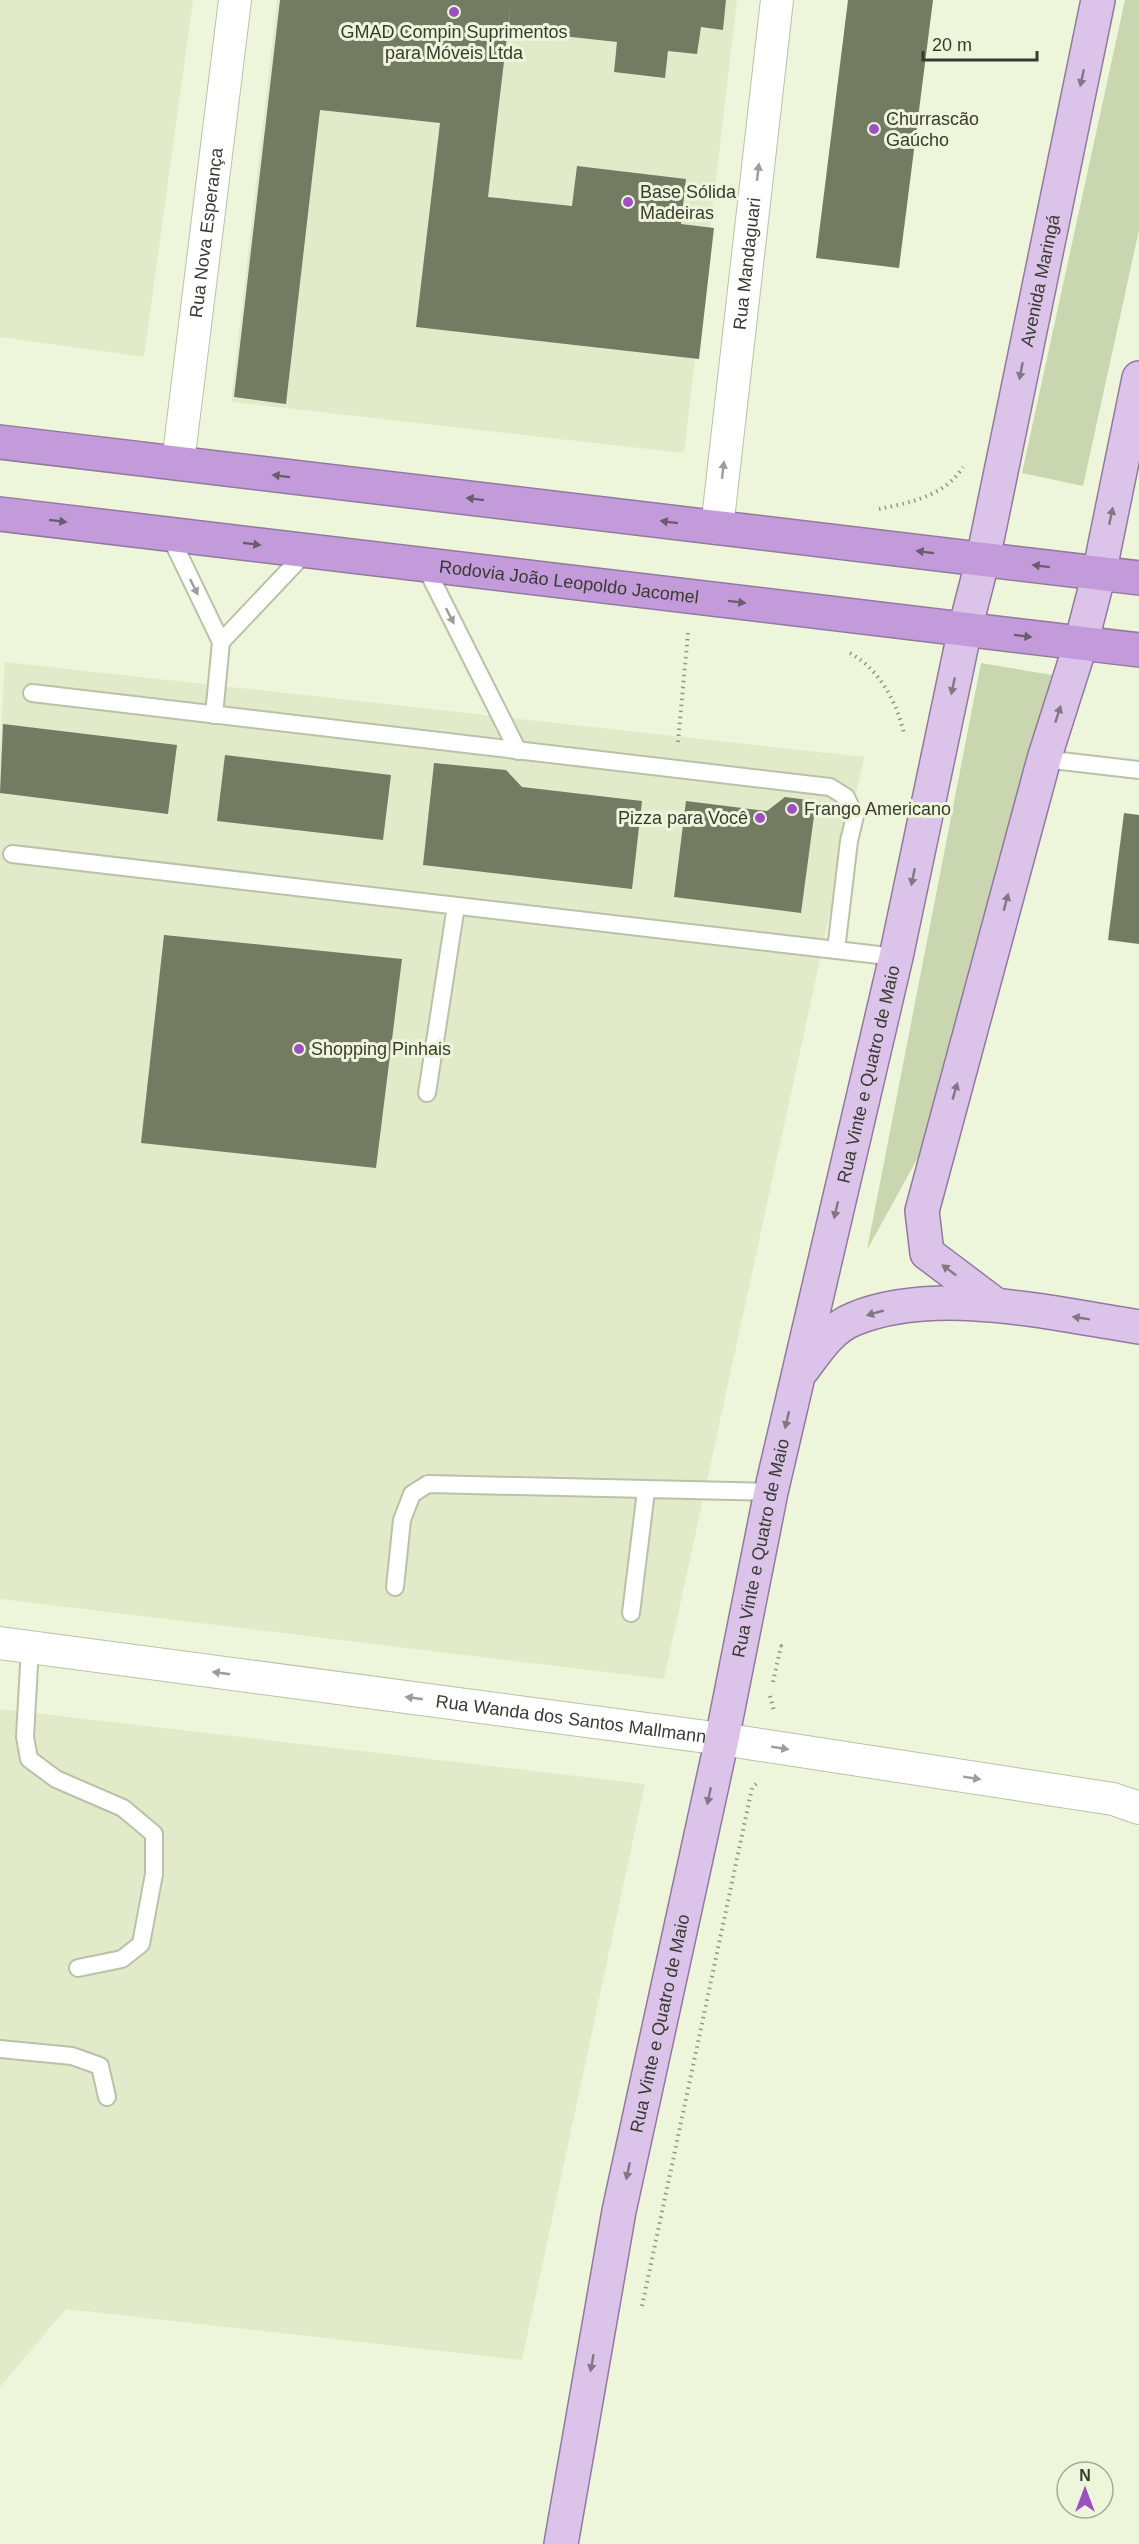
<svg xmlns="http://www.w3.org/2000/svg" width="1139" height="2544" viewBox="0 0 1139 2544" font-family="Helvetica,sans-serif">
	<rect width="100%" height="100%" fill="#edf6db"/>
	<g fill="#e1ebca">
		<polygon points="0,0 193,0 144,357 0,337"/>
		<polygon points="277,0 737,0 684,453 231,402"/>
		<polygon points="5,662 864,757 664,1679 0,1599 0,746"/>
		<polygon points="0,1709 645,1784 522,2360 66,2309 0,2387"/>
	</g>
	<g fill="#c9d6af">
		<polygon points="1125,0 1139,0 1139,230 1083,486 1022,473"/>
		<polygon points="981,663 1052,675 932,1132 867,1250"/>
	</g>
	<g fill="#737b63">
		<polygon points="280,0 726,0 723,30 701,27 697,54 668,51 665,78 614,72 617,42 508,30 511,2 488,197 572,206 577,166 686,179 681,224 714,228 699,359 416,327 440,123 320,110 286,404 234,397"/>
		<polygon points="848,0 933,0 899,268 816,258"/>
		<polygon points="3,724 177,745 168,814 0,793"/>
		<polygon points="225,755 391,775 383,840 217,821"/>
		<polygon points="434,763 506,770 522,787 642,801 632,889 423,865"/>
		<polygon points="785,797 816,801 801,913 674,897 686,801 767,811"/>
		<polygon points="1124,813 1139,815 1139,944 1108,940"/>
		<polygon points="164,935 402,959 376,1168 141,1143"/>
	</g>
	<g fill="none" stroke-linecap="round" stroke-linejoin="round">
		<defs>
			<g id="lane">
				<polyline points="169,534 221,642 214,715"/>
				<polyline points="424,564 518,751"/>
				<polyline points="221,642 308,550"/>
				<polyline points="32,693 830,787 846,797 855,816 849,841 836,950"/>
				<polyline points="1044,759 1139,770"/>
				<polyline points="12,854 896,957"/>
				<polyline points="427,1093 456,906"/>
				<polyline points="395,1587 402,1520 412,1494 428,1484 771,1492"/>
				<polyline points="631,1613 646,1491"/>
				<polyline points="30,1647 25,1737 29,1759 56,1779 123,1808 154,1834 154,1874 141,1944 122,1959 78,1968"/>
				<polyline points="0,2049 72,2056 100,2066 107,2097"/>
			</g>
			<g id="street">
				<path id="s1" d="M178,463l57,-463"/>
				<path id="s2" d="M717,528l60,-528"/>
				<path id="s3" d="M0,1643l722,96 391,60 26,9"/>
			</g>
			<g id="primary">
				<polyline points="996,1305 927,1253 922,1211 1044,759 1081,643 1099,574 1139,378"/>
				<path d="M803,1369c14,-19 28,-41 51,-50 83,-34 200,-5 285,8"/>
				<path id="s4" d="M561,2544l58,-333 103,-472 49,-247 125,-535 69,-328 18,-70 115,-559"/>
			</g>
			<g id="highway">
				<polyline points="0,442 1139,578"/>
				<path id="s5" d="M0,514l1139,136"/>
			</g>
		</defs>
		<use href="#lane" stroke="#b9c2a8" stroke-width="20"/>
		<use href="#street" stroke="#b9c2a8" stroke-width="34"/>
		<use href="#primary" stroke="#93799e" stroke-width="36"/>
		<use href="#highway" stroke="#93799e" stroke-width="36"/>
		<g stroke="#929885" stroke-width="4" stroke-dasharray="1.5 4.5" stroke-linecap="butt">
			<path d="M879,509c30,-6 66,-13 84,-42"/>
			<path d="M850,653c29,16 47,49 54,81"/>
			<polyline points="678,742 688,633"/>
			<polyline points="773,1682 781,1646 777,1646"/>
			<polyline points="770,1696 774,1711"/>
			<polyline points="642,2306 752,1788 758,1782"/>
		</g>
		<use href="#lane" stroke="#fff" stroke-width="16"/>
		<use href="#street" stroke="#fff" stroke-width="32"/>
		<use href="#primary" stroke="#dcc3e9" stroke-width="33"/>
		<use href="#highway" stroke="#c49bda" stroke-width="33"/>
	</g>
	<defs><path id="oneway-solid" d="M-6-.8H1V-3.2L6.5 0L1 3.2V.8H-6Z" transform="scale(1.5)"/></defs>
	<g fill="#817883">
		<use href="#oneway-solid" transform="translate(1082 78) rotate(102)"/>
		<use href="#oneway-solid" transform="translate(1021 371) rotate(101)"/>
		<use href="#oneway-solid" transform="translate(1111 516) rotate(-78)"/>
		<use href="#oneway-solid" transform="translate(953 686) rotate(102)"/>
		<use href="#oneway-solid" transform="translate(1058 714) rotate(-72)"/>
		<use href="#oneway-solid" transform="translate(913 877) rotate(102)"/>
		<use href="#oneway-solid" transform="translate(1006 902) rotate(-75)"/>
		<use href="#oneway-solid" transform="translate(955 1091) rotate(-74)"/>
		<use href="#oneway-solid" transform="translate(836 1210) rotate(103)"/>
		<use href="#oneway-solid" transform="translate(949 1270) rotate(-143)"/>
		<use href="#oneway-solid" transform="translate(875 1313) rotate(164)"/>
		<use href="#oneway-solid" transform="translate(1081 1318) rotate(-171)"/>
		<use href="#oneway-solid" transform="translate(787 1420) rotate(103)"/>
		<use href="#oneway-solid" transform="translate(709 1796) rotate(102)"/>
		<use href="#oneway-solid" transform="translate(628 2171) rotate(102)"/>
		<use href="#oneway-solid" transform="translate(592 2363) rotate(100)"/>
	</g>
	<g fill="#9b9d98">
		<use href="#oneway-solid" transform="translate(758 172) rotate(-83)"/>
		<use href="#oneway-solid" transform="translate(723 470) rotate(-83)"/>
		<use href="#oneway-solid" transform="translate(194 587) rotate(64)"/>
		<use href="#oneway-solid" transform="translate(450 616) rotate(63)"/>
		<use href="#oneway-solid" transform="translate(221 1673) rotate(-172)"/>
		<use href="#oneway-solid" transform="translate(414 1698) rotate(-172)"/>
		<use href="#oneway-solid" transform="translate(780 1748) rotate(9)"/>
		<use href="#oneway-solid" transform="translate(972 1778) rotate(9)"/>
	</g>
	<g fill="#685d6c">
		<use href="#oneway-solid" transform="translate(281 476) rotate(-173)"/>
		<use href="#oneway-solid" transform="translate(475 499) rotate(-173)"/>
		<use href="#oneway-solid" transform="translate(58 521) rotate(7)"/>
		<use href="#oneway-solid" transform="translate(669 522) rotate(-173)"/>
		<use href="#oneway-solid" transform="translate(252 544) rotate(7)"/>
		<use href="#oneway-solid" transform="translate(925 552) rotate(-173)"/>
		<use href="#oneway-solid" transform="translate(1041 566) rotate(-173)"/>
		<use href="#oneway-solid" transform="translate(737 602) rotate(7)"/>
		<use href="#oneway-solid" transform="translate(1023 636) rotate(7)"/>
	</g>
	<g fill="#9c50c1" stroke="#edf6db" stroke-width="2">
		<circle cx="454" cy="12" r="6"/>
		<circle cx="874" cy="129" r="6"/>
		<circle cx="628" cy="202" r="6"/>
		<circle cx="792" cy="809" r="6"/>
		<circle cx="760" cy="818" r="6"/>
		<circle cx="299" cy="1049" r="6"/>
	</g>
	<g text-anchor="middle" stroke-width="6" stroke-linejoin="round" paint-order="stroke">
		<g font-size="18" fill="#373b30" stroke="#edf6db" text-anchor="start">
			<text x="454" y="38" text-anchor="middle">GMAD Compin Suprimentos<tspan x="454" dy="21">para Móveis Ltda</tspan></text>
			<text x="886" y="125">Churrascão<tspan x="886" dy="21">Gaúcho</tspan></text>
			<text x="640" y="198">Base Sólida<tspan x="640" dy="21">Madeiras</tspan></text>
			<text x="804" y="815">Frango Americano</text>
			<text x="748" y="824" text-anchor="end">Pizza para Você</text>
			<text x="311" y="1055">Shopping Pinhais</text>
		</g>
		<g font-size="18" fill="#373b30" stroke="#edf6db">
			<text dy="6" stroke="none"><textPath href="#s1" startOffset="232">Rua Nova Esperança</textPath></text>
			<text dy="6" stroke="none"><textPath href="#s2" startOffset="266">Rua Mandaguari</textPath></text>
			<text dy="6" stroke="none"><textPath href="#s4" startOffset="2314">Avenida Maringá</textPath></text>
			<text dy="6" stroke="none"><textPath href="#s5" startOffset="573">Rodovia João Leopoldo Jacomel</textPath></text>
			<text dy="6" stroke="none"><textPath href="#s4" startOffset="1502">Rua Vinte e Quatro de Maio</textPath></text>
			<text dy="6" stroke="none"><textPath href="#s4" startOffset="1016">Rua Vinte e Quatro de Maio</textPath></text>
			<text dy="6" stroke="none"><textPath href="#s3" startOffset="576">Rua Wanda dos Santos Mallmann</textPath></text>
			<text dy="6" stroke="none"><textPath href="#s4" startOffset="530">Rua Vinte e Quatro de Maio</textPath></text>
		</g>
	</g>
	<g transform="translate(1085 2490)"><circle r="28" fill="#edf6db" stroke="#a4ab97" stroke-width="1.5"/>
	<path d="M0-4.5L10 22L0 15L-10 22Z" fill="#9c50c1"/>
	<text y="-9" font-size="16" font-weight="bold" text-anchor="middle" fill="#373b30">N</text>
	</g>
	<path d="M923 51v9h114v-9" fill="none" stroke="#373b30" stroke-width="3"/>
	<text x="932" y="51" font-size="18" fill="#373b30" stroke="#edf6db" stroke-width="4.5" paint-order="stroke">20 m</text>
</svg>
